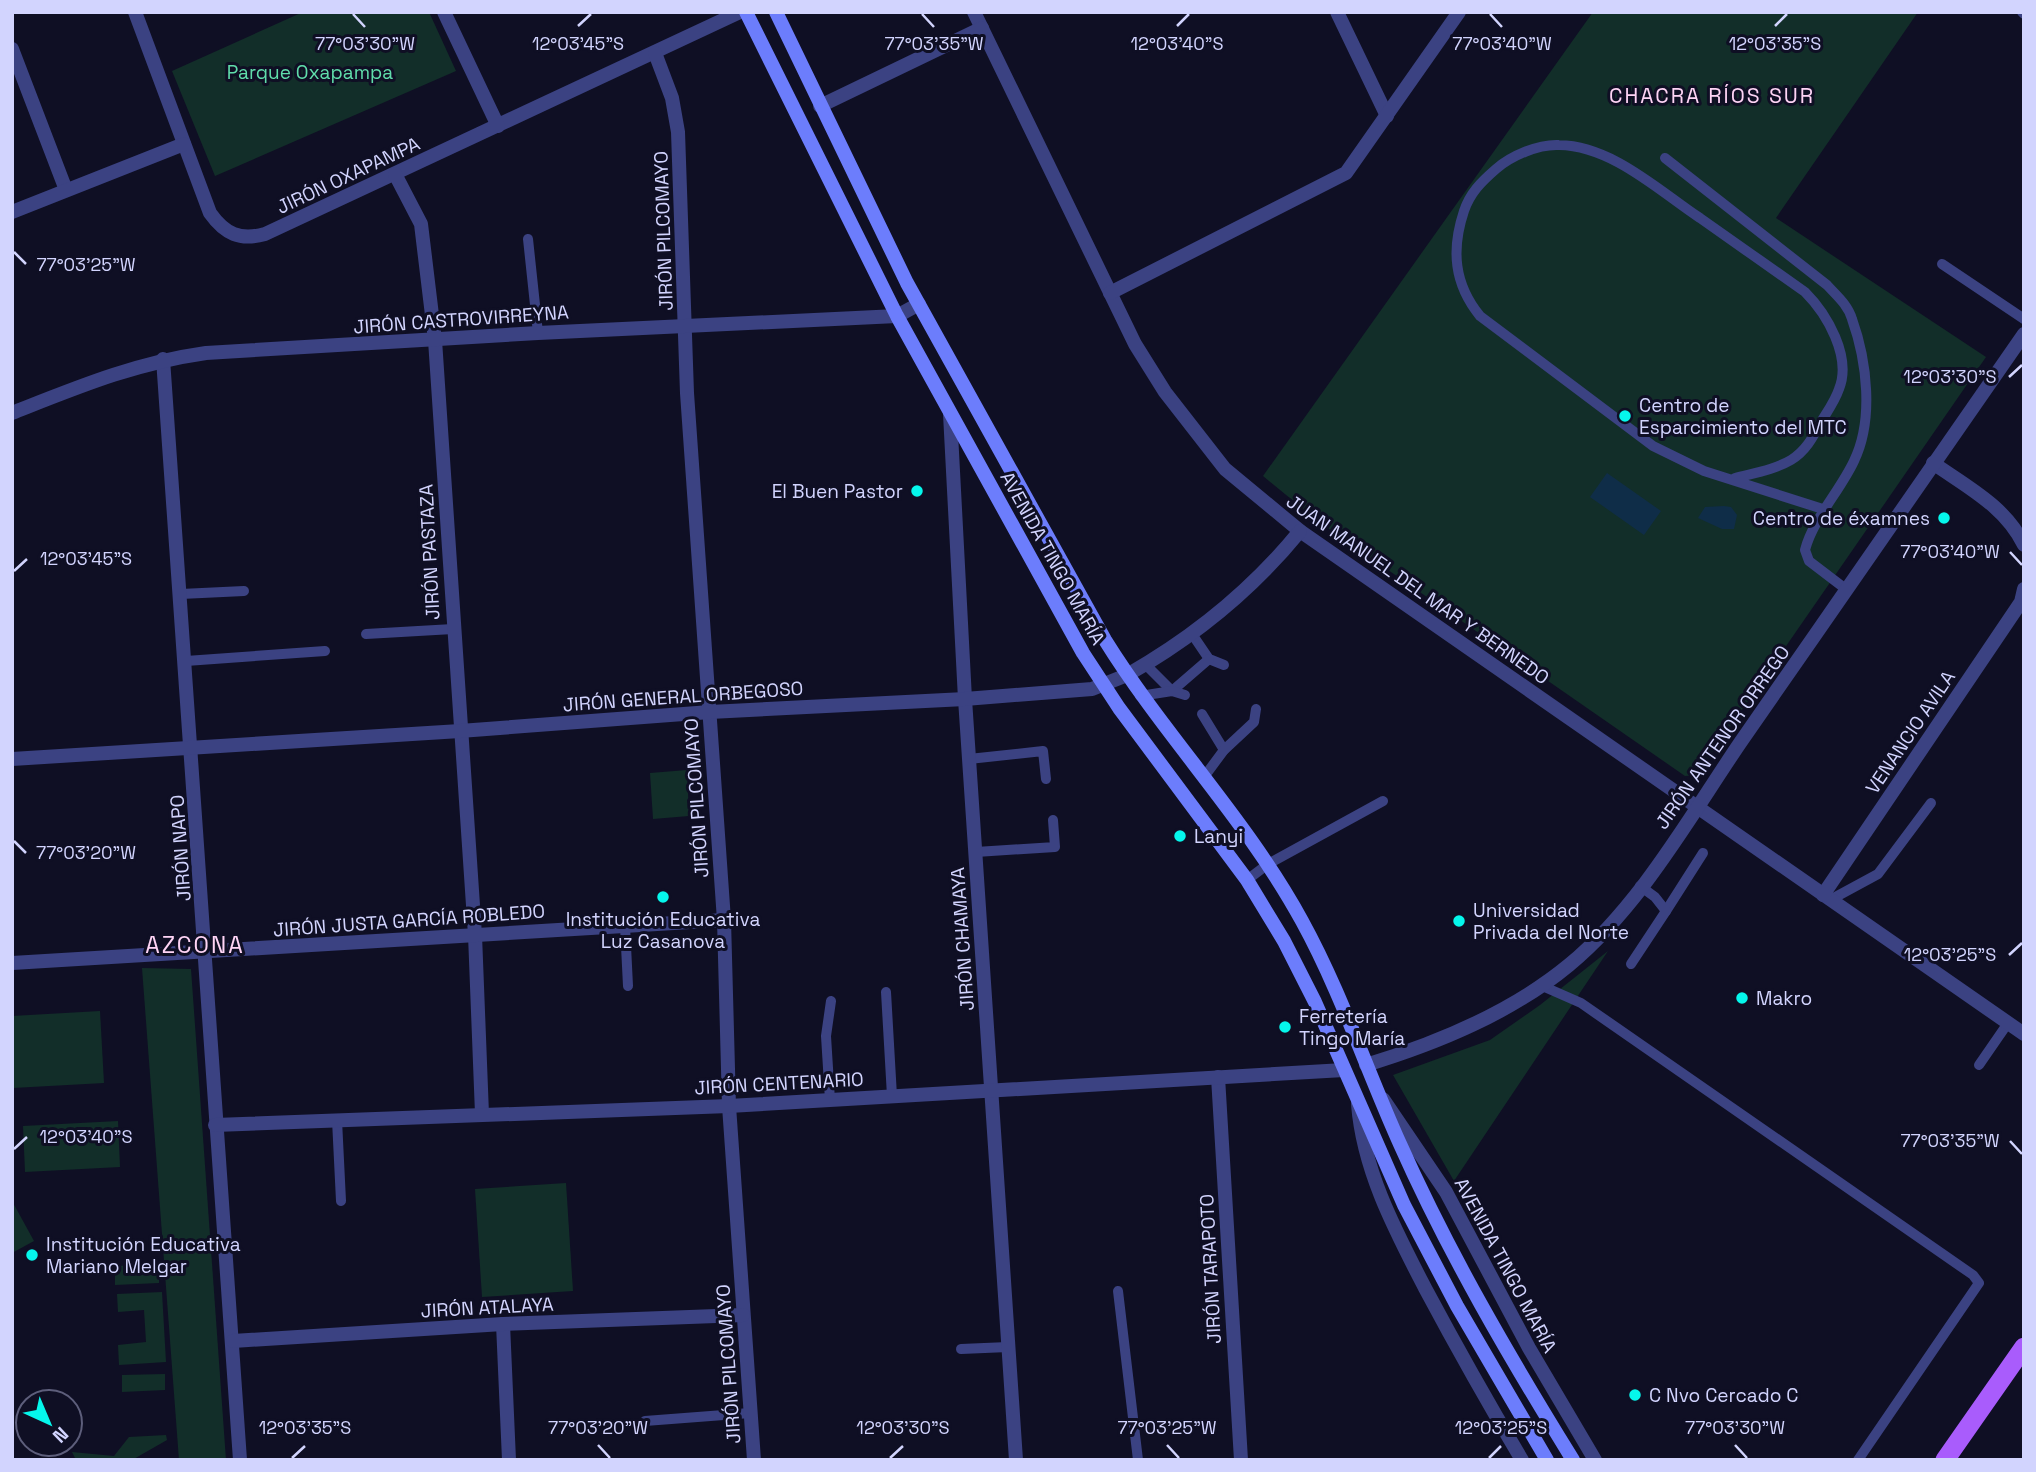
<svg xmlns="http://www.w3.org/2000/svg" width="2036" height="1472" viewBox="0 0 2036 1472" font-family="'Space Grotesk',sans-serif">
	<rect width="100%" height="100%" fill="#0f0f24"/>
	<g fill="#122e29">
		<polygon points="303,12 429,12 456,71 215,176 172,71"/>
		<polygon points="1593,12 1918,12 1776,218 1986,357 1697,775 1685,776 1319,522 1263,476"/>
		<polygon points="687,770 689,816 653,819 650,773"/>
		<polygon points="1608,951 1454,1181 1393,1075 1490,1040 1540,1005"/>
		<polygon points="142,968 191,969 226,1460 179,1460"/>
		<polygon points="100,1011 104,1083 13,1088 12,1016"/>
		<polygon points="118,1121 120,1167 25,1172 23,1126"/>
		<polygon points="566,1183 573,1291 482,1297 475,1189"/>
		<polygon points="12,1201 34,1241 12,1253"/>
		<polygon points="159,1264 159,1283 115,1285 115,1266"/>
		<polygon points="162,1292 166,1362 119,1365 118,1345 146,1342 144,1310 118,1312 117,1294"/>
		<polygon points="165,1374 165,1390 122,1392 122,1375"/>
		<polygon points="166,1435 167,1440 132,1460 76,1460 72,1452 114,1456 129,1437"/>
	</g>
	<g fill="#0f2d48">
		<polygon points="1607,473 1661,511 1644,535 1590,497"/>
		<polygon points="1724,506 1731,507 1737,515 1734,529 1722,529 1698,518 1705,507"/>
	</g>
	<g fill="none" stroke-linecap="round" stroke-linejoin="round">
		<g stroke="#3b4282" stroke-width="10">
			<polyline points="2022,12 2024,14"/>
			<path d="M1665,158l162,127c10,11 21,20 25,34 15,42 22,101 2,142 -14,30 -41,58 -49,89l4,11 38,29"/>
			<polyline points="528,239 538,333"/>
			<polyline points="1942,264 2024,319"/>
			<path d="M1735,478c19,-5 39,-8 56,-18 15,-9 22,-23 30,-38 6,-10 14,-21 18,-33 13,-32 -12,-75 -34,-97 -35,-25 -70,-49 -105,-74 -42,-28 -88,-72 -141,-73 -21,-1 -48,11 -63,24 -15,13 -26,24 -32,42 -13,39 -10,73 16,105l173,130 51,25 122,39"/>
			<polyline points="181,594 244,591"/>
			<polyline points="366,634 453,629"/>
			<polyline points="1192,634 1209,659 1224,665"/>
			<polyline points="186,661 325,651"/>
			<polyline points="1146,665 1172,691 1209,659"/>
			<polyline points="1140,696 1172,691 1185,695"/>
			<polyline points="1202,714 1224,750"/>
			<polyline points="969,759 1043,751 1046,779"/>
			<polyline points="1204,777 1224,750 1254,722 1256,709"/>
			<polyline points="976,852 1055,847 1053,820"/>
			<polyline points="1247,880 1268,864 1383,801"/>
			<polyline points="1830,900 1878,874 1931,803"/>
			<polyline points="1666,911 1703,853"/>
			<polyline points="625,926 628,986"/>
			<polyline points="1631,964 1666,911 1655,897 1640,886"/>
			<polyline points="1540,985 1581,1003 1973,1275 1979,1283 1858,1460"/>
			<polyline points="886,992 892,1096"/>
			<polyline points="1979,1065 2008,1023"/>
			<polyline points="830,1100 826,1036 831,1001"/>
			<polyline points="337,1120 341,1201"/>
			<polyline points="1118,1291 1138,1460"/>
			<polyline points="961,1349 1008,1347"/>
			<polyline points="645,1421 750,1413"/>
		</g>
		<polyline stroke="#3b4282" stroke-width="14" points="475,935 482,1114"/>
		<g stroke="#3b4282" stroke-width="14">
			<path d="M135,12l75,201c15,21 30,28 55,21l475,-222"/>
			<polyline points="444,12 498,126"/>
			<polyline points="974,12 1135,344 1165,392 1225,469 1300,531 2024,1034"/>
			<polyline points="1337,12 1387,116"/>
			<polyline points="12,49 66,190"/>
			<polyline points="655,53 672,98 678,132 687,393 724,920 729,1106 754,1460"/>
			<polyline points="820,106 982,28"/>
			<polyline points="395,174 421,224 435,340 475,935"/>
			<polyline points="12,212 184,144"/>
			<polyline points="1110,293 1346,173 1459,12"/>
			<polyline points="163,359 240,1460"/>
			<polyline points="950,414 965,699 1016,1460"/>
			<path d="M1933,463c34,24 72,43 91,82"/>
			<path d="M1127,675c67,-38 124,-84 173,-144"/>
			<polyline points="1823,895 2021,602 2024,589"/>
			<polyline points="12,963 724,920"/>
			<path d="M1366,1065c72,-22 145,-52 203,-100 71,-59 120,-147 171,-222 95,-136 188,-273 284,-409"/>
			<polyline points="1218,1077 1241,1460"/>
			<polyline points="215,1125 729,1106 1344,1070"/>
			<polyline points="503,1324 509,1460"/>
			<polyline points="233,1341 503,1324 743,1315"/>
		</g>
		<g stroke="#3b4282" stroke-width="14">
			<path d="M12,413c66,-26 123,-50 194,-60l332,-20 359,-17 22,-12"/>
			<polyline points="12,759 460,731 710,712 965,699 1092,689 1127,675"/>
			<polyline points="1383,1099 1446,1192 1529,1348 1595,1460"/>
			<path d="M1358,1104c5,66 37,126 67,184 31,58 63,115 97,172"/>
		</g>
		<g stroke="#6c7dfc" stroke-width="14">
			<polyline points="746,12 897,316 1083,653 1119,708 1247,880 1284,941 1315,1002 1404,1205 1457,1306 1547,1460"/>
			<path d="M776,12l131,271 198,357c61,98 142,180 197,281 39,71 65,150 98,223 49,110 110,214 173,316"/>
		</g>
		<polyline stroke="#a95cfc" stroke-width="19" points="1945,1460 2024,1347"/>
	</g>
	<path fill="none" stroke="#d2d4fe" stroke-width="2.5" d="M353,14l12,13M922,14l12,13M1490,14l12,13M578,26l13,-12M1177,26l12,-12M1775,26l12,-12M14,252l12,12M2009,377l13,-12M2010,552l12,13M14,571l13,-12M14,841l12,12M2009,955l13,-12M2010,1141l12,13M14,1149l13,-12M598,1445l12,13M1167,1445l12,13M1735,1445l12,13M292,1458l13,-12M890,1458l13,-12M1489,1458l12,-12"/>
	<g fill="#05f7ec" stroke="#0f0f24" stroke-width="2.5">
		<circle cx="1625" cy="416" r="7"/>
		<circle cx="917" cy="491" r="7"/>
		<circle cx="1944" cy="518" r="7"/>
		<circle cx="1180" cy="836" r="7"/>
		<circle cx="663" cy="897" r="7"/>
		<circle cx="1459" cy="921" r="7"/>
		<circle cx="1742" cy="998" r="7"/>
		<circle cx="1285" cy="1027" r="7"/>
		<circle cx="32" cy="1255" r="7"/>
		<circle cx="1635" cy="1395" r="7"/>
	</g>
	<g text-anchor="middle" stroke-width="6" stroke-linejoin="round" paint-order="stroke">
		<g font-size="19" fill="#60ddab" stroke="#0f0f24">
			<text x="310" y="79">Parque Oxapampa</text>
		</g>
		<g font-size="19" fill="#d2d4fe" stroke="#0f0f24">
			<text transform="translate(348 175) rotate(-25)" y="7">JIRÓN OXAPAMPA</text>
			<text transform="translate(663 231) rotate(-92)" y="7">JIRÓN PILCOMAYO</text>
			<text transform="translate(461 319) rotate(-4)" y="7">JIRÓN CASTROVIRREYNA</text>
			<text transform="translate(429 552) rotate(-93)" y="7">JIRÓN PASTAZA</text>
			<text transform="translate(1053 558) rotate(61)" y="7">AVENIDA TINGO MARÍA</text>
			<text transform="translate(1418 589) rotate(35)" y="7">JUAN MANUEL DEL MAR Y BERNEDO</text>
			<text transform="translate(683 696) rotate(-4)" y="7">JIRÓN GENERAL ORBEGOSO</text>
			<text transform="translate(1910 732) rotate(-56)" y="7">VENANCIO AVILA</text>
			<text transform="translate(1722 737) rotate(-55)" y="7">JIRÓN ANTENOR ORREGO</text>
			<text transform="translate(696 798) rotate(-94)" y="7">JIRÓN PILCOMAYO</text>
			<text transform="translate(180 848) rotate(-94)" y="7">JIRÓN NAPO</text>
			<text transform="translate(409 920) rotate(-4)" y="7">JIRÓN JUSTA GARCÍA ROBLEDO</text>
			<text transform="translate(962 939) rotate(-94)" y="7">JIRÓN CHAMAYA</text>
			<text transform="translate(779 1083) rotate(-3)" y="7">JIRÓN CENTENARIO</text>
			<text transform="translate(1506 1265) rotate(62)" y="7">AVENIDA TINGO MARÍA</text>
			<text transform="translate(1210 1269) rotate(-93)" y="7">JIRÓN TARAPOTO</text>
			<text transform="translate(487 1307) rotate(-3)" y="7">JIRÓN ATALAYA</text>
			<text transform="translate(728 1364) rotate(-94)" y="7">JIRÓN PILCOMAYO</text>
		</g>
		<g font-size="19" fill="#d2d4fe" stroke="#0f0f24" text-anchor="start">
			<text x="1639" y="412">Centro de<tspan x="1639" dy="22">Esparcimiento del MTC</tspan></text>
			<text x="903" y="498" text-anchor="end">El Buen Pastor</text>
			<text x="1930" y="525" text-anchor="end">Centro de éxamnes</text>
			<text x="1194" y="843">Lanyi</text>
			<text x="1473" y="917">Universidad<tspan x="1473" dy="22">Privada del Norte</tspan></text>
			<text x="663" y="926" text-anchor="middle">Institución Educativa<tspan x="663" dy="22">Luz Casanova</tspan></text>
			<text x="1756" y="1005">Makro</text>
			<text x="1299" y="1023">Ferretería<tspan x="1299" dy="22">Tingo María</tspan></text>
			<text x="46" y="1251">Institución Educativa<tspan x="46" dy="22">Mariano Melgar</tspan></text>
			<text x="1649" y="1402">C Nvo Cercado C</text>
		</g>
		<g font-size="21" letter-spacing="2" fill="#fed4f5" stroke="#0f0f24">
			<text x="1712" y="103">CHACRA RÍOS SUR</text>
		</g>
		<g font-size="23" letter-spacing="2" fill="#fed4f5" stroke="#0f0f24">
			<text x="195" y="953">AZCONA</text>
		</g>
	</g>
	<g font-size="18" text-anchor="middle" fill="#d2d4fe" stroke="#0f0f24" stroke-width="6" stroke-linejoin="round" paint-order="stroke">
		<text x="578" y="50">12°03'45"S</text>
		<text x="1177" y="50">12°03'40"S</text>
		<text x="1775" y="50">12°03'35"S</text>
		<text x="365" y="50">77°03'30"W</text>
		<text x="934" y="50">77°03'35"W</text>
		<text x="1502" y="50">77°03'40"W</text>
		<text x="86" y="271">77°03'25"W</text>
		<text x="1950" y="383">12°03'30"S</text>
		<text x="1950" y="558">77°03'40"W</text>
		<text x="86" y="565">12°03'45"S</text>
		<text x="86" y="859">77°03'20"W</text>
		<text x="1950" y="961">12°03'25"S</text>
		<text x="86" y="1143">12°03'40"S</text>
		<text x="1950" y="1147">77°03'35"W</text>
		<text x="598" y="1434">77°03'20"W</text>
		<text x="1167" y="1434">77°03'25"W</text>
		<text x="1735" y="1434">77°03'30"W</text>
		<text x="305" y="1434">12°03'35"S</text>
		<text x="903" y="1434">12°03'30"S</text>
		<text x="1501" y="1434">12°03'25"S</text>
	</g>
	<rect width="2036" height="1472" fill="none" stroke="#d2d4fe" stroke-width="28"/>
	<g transform="translate(49 1423) rotate(136)"><circle r="33" fill="#0f0f24" stroke="#5d5e7b" stroke-width="2"/>
	<path d="M0-5L12 26L0 18L-12 26Z" fill="#05f7ec"/>
	<text y="-10" font-size="19" font-weight="bold" text-anchor="middle" fill="#d2d4fe">N</text>
	</g>
</svg>
